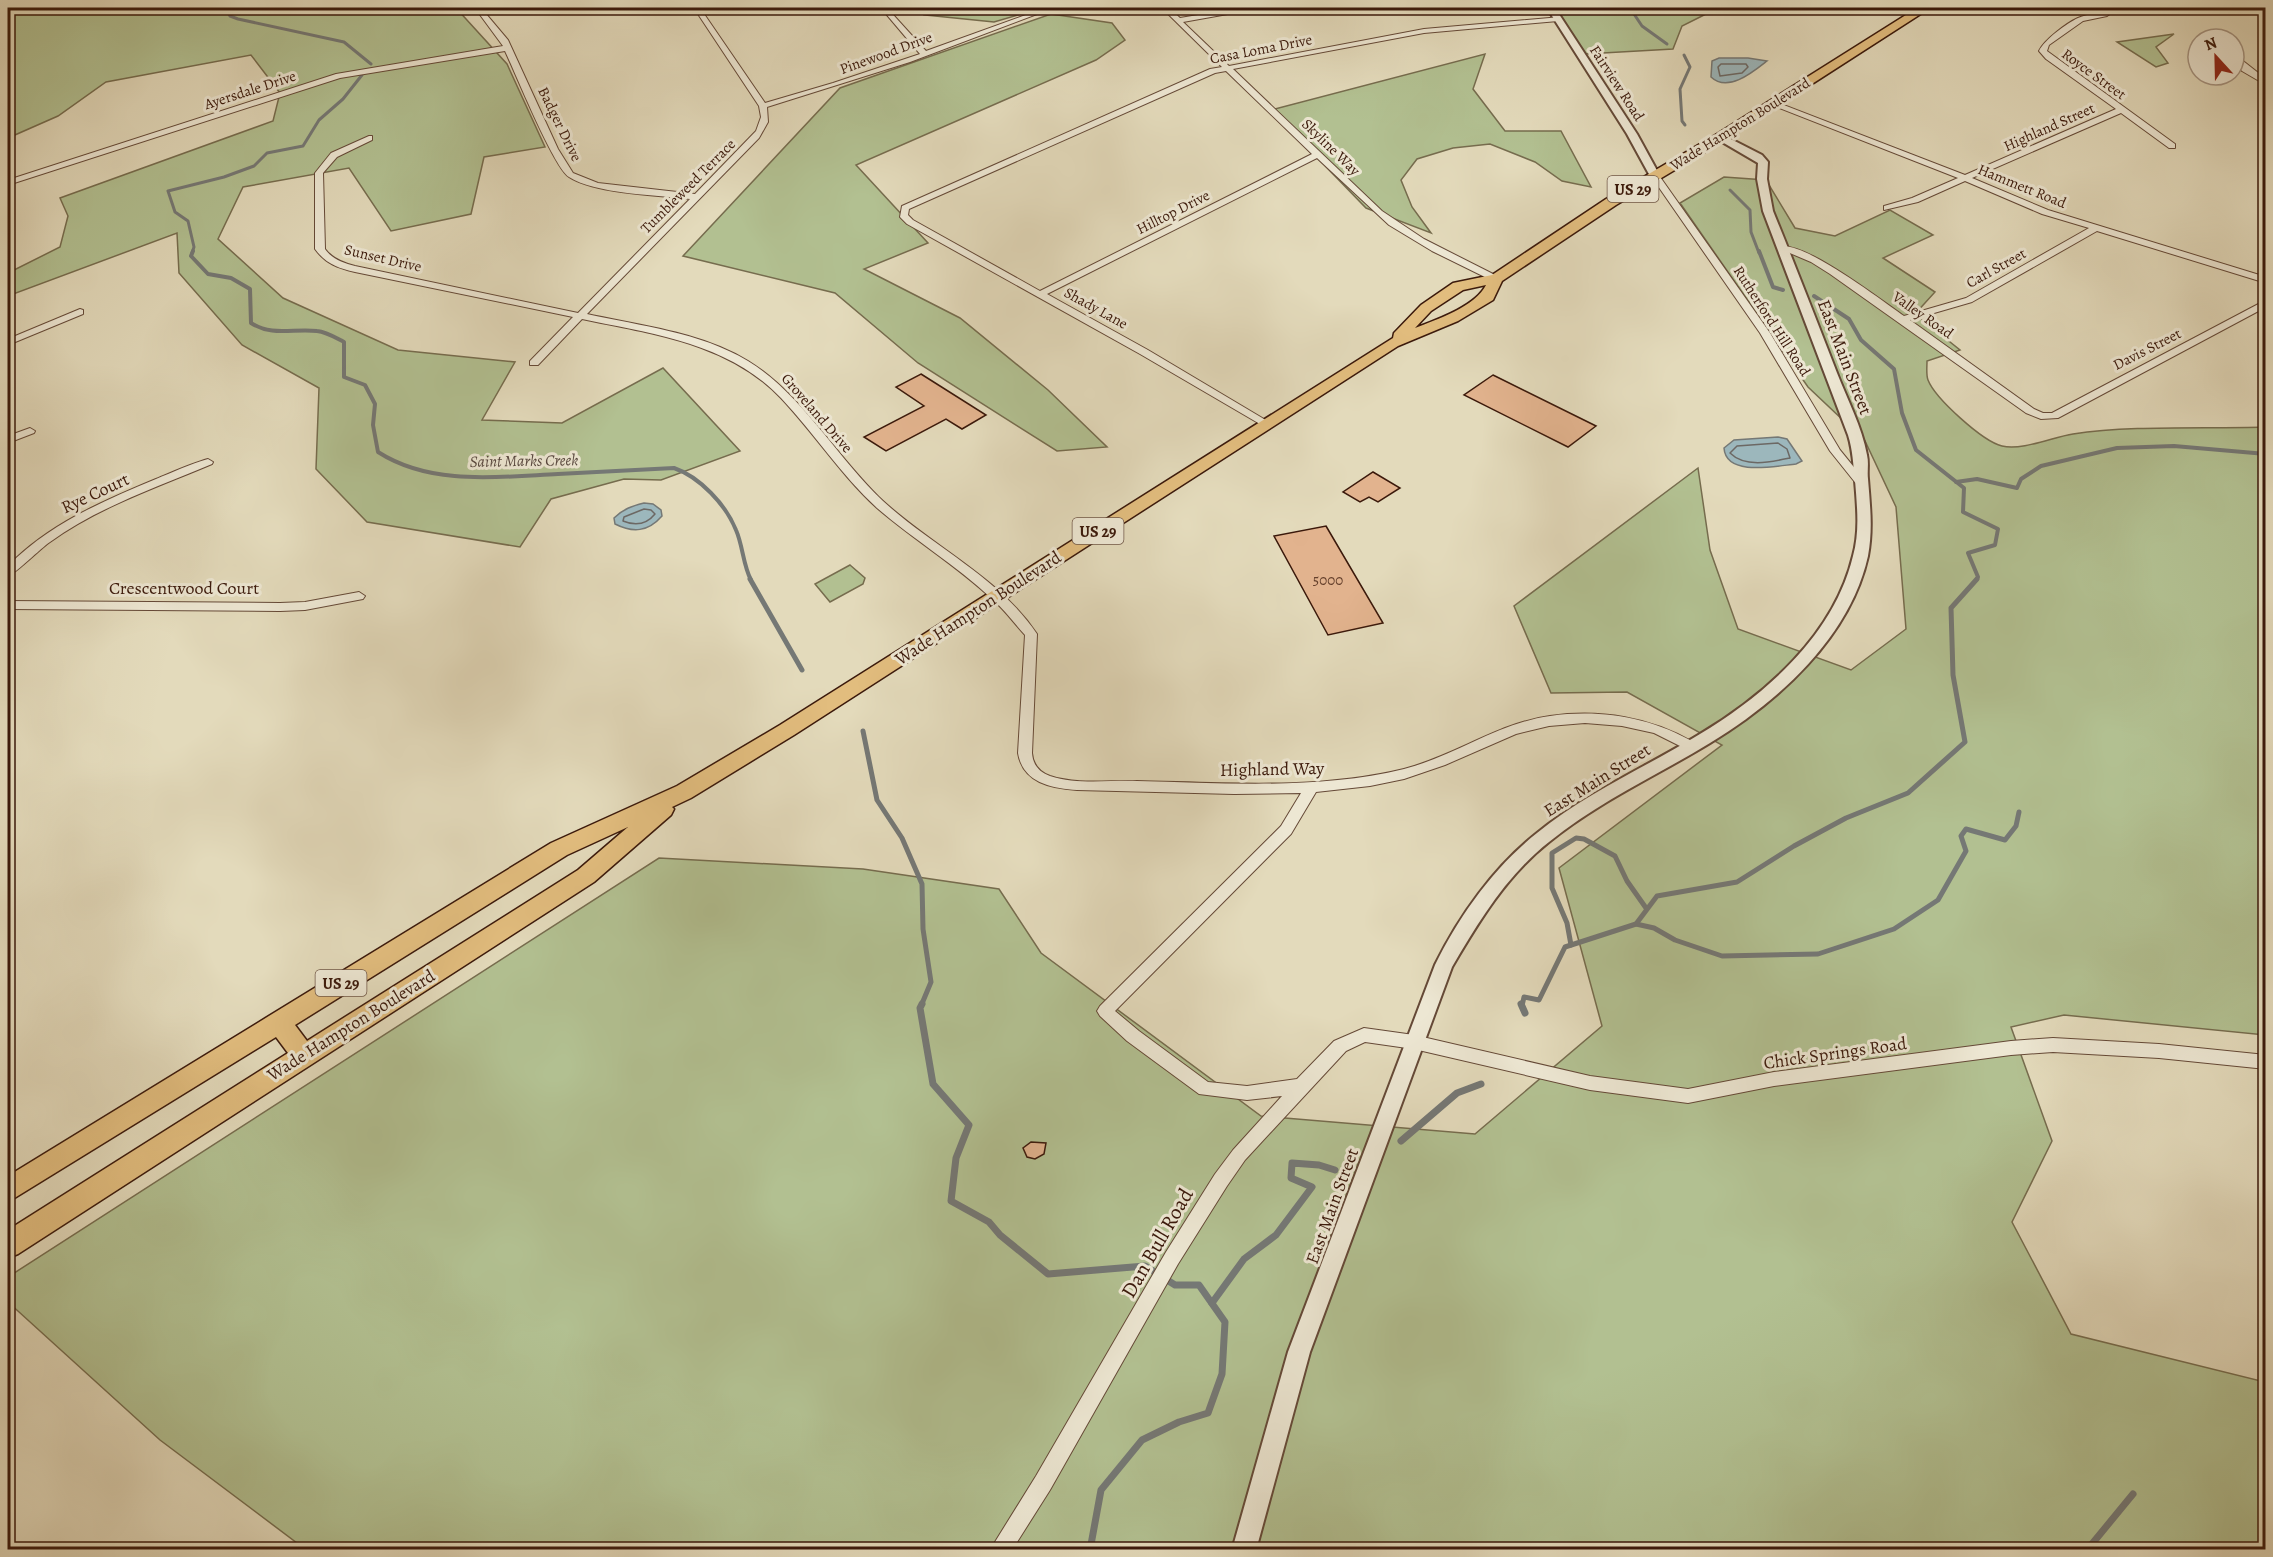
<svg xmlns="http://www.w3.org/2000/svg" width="2273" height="1557" viewBox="0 0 2273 1557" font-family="Alegreya,serif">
	<rect width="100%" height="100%" fill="#e3dabb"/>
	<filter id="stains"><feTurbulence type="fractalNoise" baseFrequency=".00333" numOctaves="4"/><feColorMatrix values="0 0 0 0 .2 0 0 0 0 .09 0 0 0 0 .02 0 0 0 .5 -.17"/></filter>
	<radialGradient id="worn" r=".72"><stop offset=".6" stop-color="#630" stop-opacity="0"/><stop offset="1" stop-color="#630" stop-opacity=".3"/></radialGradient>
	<g fill="#b2c091" stroke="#766c4e" stroke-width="1.5">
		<polygon points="8,8 456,8 507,64 545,147 484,157 471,214 391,231 349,168 243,187 218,239 283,298 398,350 515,362 482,420 562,423 663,368 740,451 661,480 624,479 551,499 520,547 367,522 316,469 319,388 242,345 179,273 177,233 8,296 8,273 60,247 68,216 60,198 273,121 280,93 251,55 106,82 58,116 8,138"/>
		<polygon points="937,8 973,8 994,11 1005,8 1042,8 994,22 925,15"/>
		<polygon points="1548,8 1708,8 1712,11 1682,26 1673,49 1585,54"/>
		<polygon points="1051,14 1112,23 1125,40 1096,60 856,165 928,243 864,269 960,318 1048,390 1107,447 1057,451 918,363 835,293 683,256 840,88"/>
		<polygon points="2174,34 2156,47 2168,63 2156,67 2117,42"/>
		<polygon points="1485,54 1473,89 1505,131 1561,131 1591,187 1562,181 1535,162 1490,144 1453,148 1417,159 1401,180 1412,207 1431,233 1366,208 1271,110"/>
		<path d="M1724,177l42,3 29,48 40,8 55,-26 43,25 -50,23 52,34 -20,22 45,36 -33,11c0,6 -1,14 1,19 7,18 54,61 74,66 20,5 51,-9 71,-12 59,-9 132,-5 192,-7v608l-201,-20 -53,12 41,114 -40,81 59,112 194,48v167h-1960l-145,-109 -152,-138v-25l651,-419 204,11 136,20 42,64 220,163 214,18 127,-108 -43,-158 163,-123 -95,-53 -76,1 -37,-87 184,-138 12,82 28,79 113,41 55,-41 -10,-122 -31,-66 -57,-54 -128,-184z"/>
		<polygon points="850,565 865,578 863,584 830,602 815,584"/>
	</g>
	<g fill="#9cb7bc" stroke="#757875" stroke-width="1.5">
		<path d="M1719,58h29l19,3c-14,11 -39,32 -56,16l1,-16z"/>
		<path d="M1778,437l9,2 15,22 -6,3c-20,2 -70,13 -72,-16l10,-8z"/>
		<path d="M644,503l9,1 8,6 1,6c-14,16 -29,17 -47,8l-1,-6c9,-9 18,-12 30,-15z"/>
	</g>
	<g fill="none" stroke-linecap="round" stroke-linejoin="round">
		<g stroke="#6c6864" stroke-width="1.5">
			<polygon points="1721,64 1746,64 1748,67 1742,73 1720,76 1718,67"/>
			<path d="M1778,443l9,6 3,9c-19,4 -45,10 -60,-5l7,-7z"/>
			<path d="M644,509l7,1 4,4c-9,11 -20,12 -32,7l1,-4z"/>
		</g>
		<g stroke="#757875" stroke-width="3">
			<polyline points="226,8 230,16 238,19 344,42 371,64"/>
			<polyline points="1630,8 1642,26 1667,44"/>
			<polyline points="1684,55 1690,67 1680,89 1682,121 1685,125"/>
			<polyline points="1730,190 1750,210 1751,232 1759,253"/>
			<polyline points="192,253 194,247 188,221 175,212 168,191 224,177 254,166 267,153 303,146 319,120 343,99 362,75"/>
		</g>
		<g stroke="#757875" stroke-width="4">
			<path d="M193,251l-2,5 17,18 23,4 19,11 1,34c22,14 42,5 66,8 10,1 19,7 27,11v35l21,8 10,19 -2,21 5,27c53,34 120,25 180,22 39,-2 77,-4 116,-6 26,9 52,37 62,62 7,16 7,35 15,50"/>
			<polyline points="1759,251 1773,287 1783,290"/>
			<polyline points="1814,296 1849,319 1861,340 1894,369 1902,413 1916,450 1964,488 1963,512 1998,529 1995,545 1968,553 1978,577 1976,580"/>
			<polyline points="1956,482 1977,479 2017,488 2021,479 2041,466 2117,448 2174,446 2266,454"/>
		</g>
		<g stroke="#757875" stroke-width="5">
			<polyline points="750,579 802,670"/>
			<polyline points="863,731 877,800 902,838 922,884 923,929 931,982 921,1006"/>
			<polyline points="1636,924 1654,928 1675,940 1722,956 1818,954 1894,929 1938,900 1966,851 1961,836 1966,829 2005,840 2016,826 2019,812"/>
			<polyline points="1571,945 1567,923 1552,888 1552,853 1576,838 1584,839 1615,856 1627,881 1646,908"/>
			<polyline points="1522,1006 1524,997 1539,1000 1565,947 1636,924 1657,896 1737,882 1794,846 1846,818 1908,793 1965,742 1953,675 1951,608 1977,579"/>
		</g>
		<g stroke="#757875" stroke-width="7">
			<polyline points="922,1004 920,1008 933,1084 969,1125 956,1158 951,1201 989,1222 1000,1235 1048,1274 1145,1266 1175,1285 1199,1285 1225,1322 1222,1374 1208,1413 1179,1422 1142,1440 1101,1490 1090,1550"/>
			<polyline points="1521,1004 1525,1013"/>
			<polyline points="1401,1141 1457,1093 1481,1084"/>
			<polyline points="1212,1303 1244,1259 1276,1235 1312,1187 1291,1178 1292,1163 1319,1165 1335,1170"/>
			<polyline points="2087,1550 2133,1494"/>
		</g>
	</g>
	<g fill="#e2b38e" stroke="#3b190b" stroke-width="1.5">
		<polygon points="921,374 986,415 962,429 946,419 886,451 864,437 924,406 896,387"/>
		<polygon points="1493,375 1596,426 1568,447 1464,395"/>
		<polygon points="1373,472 1400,488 1378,502 1369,497 1360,502 1343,492"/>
		<polygon points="1326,526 1383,623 1328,635 1274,536"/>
		<polygon points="1031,1142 1046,1143 1044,1154 1035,1159 1027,1157 1023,1148"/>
	</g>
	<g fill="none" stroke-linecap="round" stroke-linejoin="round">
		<defs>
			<g id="minor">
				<path d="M475,8h6l27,32 50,109 15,24 25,10 97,11 61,-63 5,-14 -2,-11 -65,-98h6l65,95 68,-20 87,-29 -39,-46h6l39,43 119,-43h8l-143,54 -143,45 1,15 -9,16 -172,176c54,12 113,18 161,47 55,34 88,96 135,140 50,46 116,76 154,133l-5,119c1,12 7,19 18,23 27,9 59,4 87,5 88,2 181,9 267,-12 51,-13 94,-46 146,-53 50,-7 101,1 145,27l2,3 -2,3 -5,2 -36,-18 -32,-7 -37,-3 -36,3 -33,8 -71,31 -41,14 -34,7 -54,6 -25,42 -176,177 24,20 69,51 39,4 50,-7 37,-38 30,-13 50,7 176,41 98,13 86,-17 237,-31 42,-3 106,6 107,11v14l-107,-11 -106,-6 -42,3 -237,31 -86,17 -98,-13 -176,-41 -49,-7 -19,9 -101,109 -18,26 -49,78 -128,226 -38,60h-22l46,-74 130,-224 49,-78 18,-24 49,-54 -35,4 -48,-6 -72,-53 -27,-25 -3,-5 3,-5 181,-180 20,-33 -67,1 -157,-4c-26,-2 -54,-7 -59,-37l7,-118c-11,-12 -21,-26 -34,-37 -35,-33 -77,-58 -114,-90 -36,-33 -62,-74 -96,-110 -52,-55 -128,-64 -199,-79l-44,46h-8v-4l43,-44 -218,-45c-17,-4 -29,-8 -40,-23v-76l16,-20 38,-17h3v4l-35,17 -14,16 2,76c7,10 18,14 30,17l223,47 112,-114c-32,-4 -95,-5 -121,-22 -15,-9 -54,-105 -64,-126l-165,27 -332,107v-5l328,-106 167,-28z"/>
				<path d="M1162,8h7l11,10 60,-10h13l-3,2 -67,12 46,44 195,-37 137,-12v4h-3l-134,12 -191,36 149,142 42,28 75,38v4h-6l-61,-30 -43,-26 -72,-67 -270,136 101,56 121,72v4l-4,1 -125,-73 -233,-130 -7,-7 2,-11 308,-137 12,-2zM1226,71l86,83 -272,137 -127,-71 -5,-5 1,-6 306,-136z"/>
				<path d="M2110,8h8l-11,8 -24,5 -34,24 -2,6 128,93v4h-6l-48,-35 -149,65 76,32 218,67v6l-169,-52 -125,71 -62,18 124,89 9,4h9l214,-113v7l-208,111 -17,1 -15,-6 -196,-139 -19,-12 -33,-14c19,-13 107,55 126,68l62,-18 123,-70 -47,-14 -77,-33 -47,21 -34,8v-4l28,-8 46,-20 -189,-74 7,-2 189,73 151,-66 -70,-50 -7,-8c5,-11 28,-28 39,-33 11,-5 22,-4 32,-10z"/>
				<polygon points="2234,57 2238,57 2266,79 2266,85 2242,71 2234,62"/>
				<polygon points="1652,174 1658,174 1770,333 1840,450 1866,482 1866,486 1858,486 1830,451 1760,333 1651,176"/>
				<polygon points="80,309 83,310 83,314 8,345 8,339"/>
				<polygon points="30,428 35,431 34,433 8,443 8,436"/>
				<path d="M208,459l5,3 -1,2c-54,23 -114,43 -162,78 -9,6 -35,32 -42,34v-10c41,-42 95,-65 148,-87 17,-7 34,-15 52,-20z"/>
				<polygon points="359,592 365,596 363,599 305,610 280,611 8,609 8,601 280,603 305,602"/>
			</g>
			<g id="tertiary">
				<polygon points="1547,8 1555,8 1637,134 1660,176 1659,178 1650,176 1627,134"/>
				<path d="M1721,134l41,21 6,7 -1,17 6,32c22,54 43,108 64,162 10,26 25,54 30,82 2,8 0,16 1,24 2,26 5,50 0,77 -18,81 -90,146 -158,187 -54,33 -112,59 -161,99 -42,33 -70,79 -97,125l-142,385 -54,198h-24l56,-198 147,-387c24,-49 59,-98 102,-132 49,-40 109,-66 163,-99 66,-40 134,-99 153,-178 7,-25 4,-50 2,-76 -2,-16 -2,-29 -7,-45l-85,-224 -6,-32 1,-16 -41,-24 -1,-2z"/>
			</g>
			<path id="primary" d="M1917,8h13l-205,132 -109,65 -114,76 -9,19 -35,21 -60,25 -604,389 -103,63 -19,9 2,2 -3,6 -77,67 -576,372 -10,4v-28l280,-177 -12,-16 -268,165v-26l543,-333 126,-57 103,-61 613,-387 1,-5 27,-28 32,-22 39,-8 114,-76 111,-65zM1486,285c-10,21 -50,35 -71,43l16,-17 32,-21zM628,827l-50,43 -271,171 -12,-16 272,-170z"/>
		</defs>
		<use href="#minor" stroke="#654937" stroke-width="2"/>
		<use href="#tertiary" stroke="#654937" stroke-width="4"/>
		<use href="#primary" stroke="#3b190b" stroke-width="3"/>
		<use href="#minor" fill="#ede7d3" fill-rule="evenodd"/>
		<use href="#tertiary" fill="#ede7d3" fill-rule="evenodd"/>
		<use href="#primary" fill="#e2bd7e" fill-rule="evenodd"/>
	</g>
	<g text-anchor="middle" stroke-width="6" stroke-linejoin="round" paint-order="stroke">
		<g font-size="15" fill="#3b190b" stroke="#ede7d3">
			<text transform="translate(1261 49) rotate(-11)" y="5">Casa Loma Drive</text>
			<text transform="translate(886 53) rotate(-20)" y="5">Pinewood Drive</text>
			<text transform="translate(2094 74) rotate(36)" y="5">Royce Street</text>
			<text transform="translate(1617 83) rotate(57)" y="5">Fairview Road</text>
			<text transform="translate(250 90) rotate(-18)" y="5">Ayersdale Drive</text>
			<text transform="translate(560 124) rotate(64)" y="5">Badger Drive</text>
			<text transform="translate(1740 124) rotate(-32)" y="5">Wade Hampton Boulevard</text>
			<text transform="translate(2049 127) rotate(-24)" y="5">Highland Street</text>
			<text transform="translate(1331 147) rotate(44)" y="5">Skyline Way</text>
			<text transform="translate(688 186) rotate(-45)" y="5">Tumbleweed Terrace</text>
			<text transform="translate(2022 186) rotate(22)" y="5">Hammett Road</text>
			<text transform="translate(1173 212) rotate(-27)" y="5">Hilltop Drive</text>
			<text transform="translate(383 258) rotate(13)" y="5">Sunset Drive</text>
			<text transform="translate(1996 268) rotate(-29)" y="5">Carl Street</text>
			<text transform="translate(1096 308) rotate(29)" y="5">Shady Lane</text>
			<text transform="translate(1923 315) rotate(35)" y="5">Valley Road</text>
			<text transform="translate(1772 321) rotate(57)" y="5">Rutherford Hill Road</text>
			<text transform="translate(2147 349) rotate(-27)" y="5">Davis Street</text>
			<text transform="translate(817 413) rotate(49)" y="5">Groveland Drive</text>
		</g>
		<g font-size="15" fill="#65402c">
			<text x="1328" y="585">5000</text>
		</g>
		<g fill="#ede7d3" stroke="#705747" stroke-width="1.5">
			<rect x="1607.5" y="176" width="51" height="26" rx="4.5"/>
			<rect x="1072.5" y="518" width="51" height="26" rx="4.5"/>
			<rect x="315.5" y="970" width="51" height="26" rx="4.5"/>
		</g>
		<g font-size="16" font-weight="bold" fill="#3b190b">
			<text x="1633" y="195">US 29</text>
			<text x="1098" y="537">US 29</text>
			<text x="341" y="989">US 29</text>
		</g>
		<g font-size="16" font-style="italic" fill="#584840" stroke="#ede7d3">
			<text transform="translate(524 460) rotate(-1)" y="6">Saint Marks Creek</text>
		</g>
		<g font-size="18" fill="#3b190b" stroke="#ede7d3">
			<text transform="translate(1845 357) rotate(69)" y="6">East Main Street</text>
			<text transform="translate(95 493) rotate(-25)" y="6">Rye Court</text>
			<text x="184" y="594">Crescentwood Court</text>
			<text transform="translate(978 608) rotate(-33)" y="6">Wade Hampton Boulevard</text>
			<text transform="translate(1272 769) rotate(-1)" y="6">Highland Way</text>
			<text transform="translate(1597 780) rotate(-32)" y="6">East Main Street</text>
			<text transform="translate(351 1025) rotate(-32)" y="6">Wade Hampton Boulevard</text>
			<text transform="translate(1835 1053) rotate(-8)" y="6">Chick Springs Road</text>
			<text transform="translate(1332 1206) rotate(-70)" y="6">East Main Street</text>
		</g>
		<g font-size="21" fill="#3b190b" stroke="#ede7d3">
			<text transform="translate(1157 1243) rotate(-60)" y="7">Dan Bull Road</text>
		</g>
	</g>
	<rect width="2273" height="1557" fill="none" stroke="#e3dabb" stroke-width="30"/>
	<rect x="9" y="9" width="2255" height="1539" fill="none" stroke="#3b190b" stroke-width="3"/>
	<rect x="15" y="15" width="2243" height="1527" fill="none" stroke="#3b190b" stroke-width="1.5"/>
	<g transform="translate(2216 57) rotate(338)"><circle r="28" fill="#ede7d3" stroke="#a69583" stroke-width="1.5"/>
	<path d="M0-4.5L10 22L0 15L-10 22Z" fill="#8f2418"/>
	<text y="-9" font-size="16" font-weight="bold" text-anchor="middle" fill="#3b190b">N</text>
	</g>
	<rect width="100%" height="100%" filter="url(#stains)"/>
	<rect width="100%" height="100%" fill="url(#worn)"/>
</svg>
